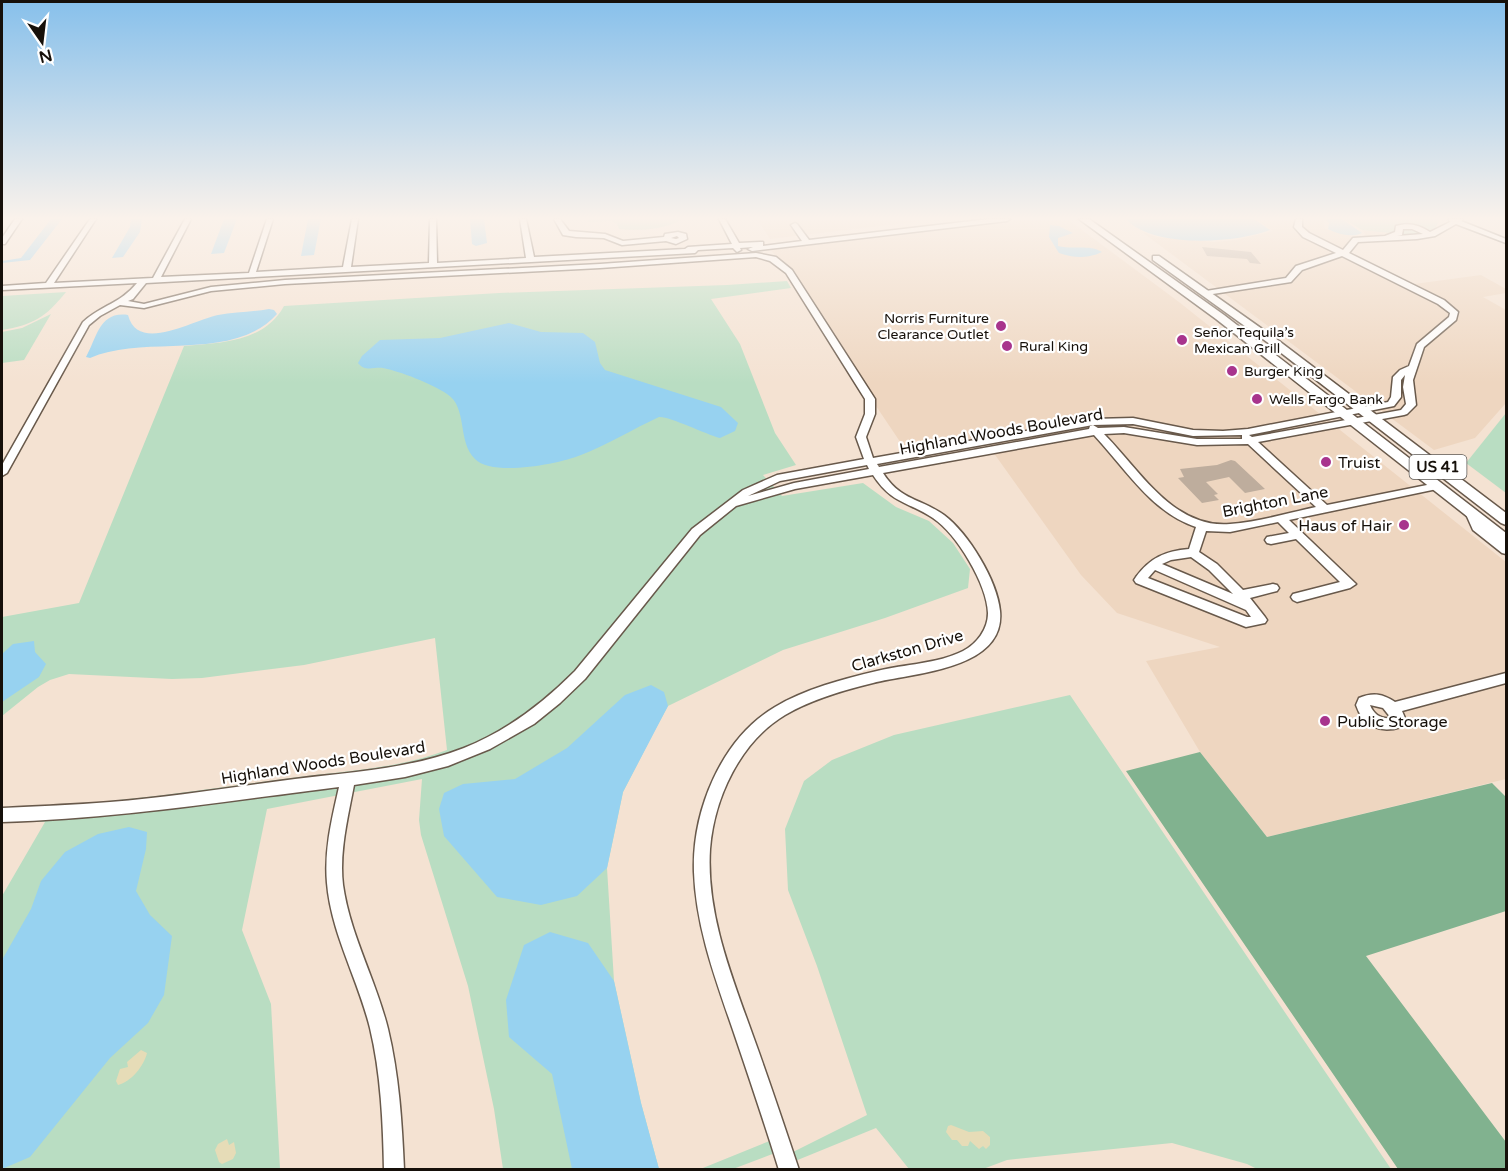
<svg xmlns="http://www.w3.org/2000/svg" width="1508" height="1171" viewBox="0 0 1508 1171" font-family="'Varela Round',sans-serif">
	<rect width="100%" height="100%" fill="#f4e2d2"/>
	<g fill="#eed6c0">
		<polygon points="757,219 940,219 770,239"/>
		<polygon points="1030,219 1068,219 1082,230 1179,302 1506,562 1506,779 1267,837 1200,752 1146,661 1220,647 1117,613 1081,575 988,445 911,458 771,250"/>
		<polygon points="1256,219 1323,219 1325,229 1352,236 1364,236 1365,234 1362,230 1410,235 1428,232 1401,242 1362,242 1340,252 1407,285 1481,275 1506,289 1506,293 1483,297 1506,310 1506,403 1475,438 1434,450 1142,232 1157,237 1214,242 1236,240 1273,231"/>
	</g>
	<g fill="#b9ddc2">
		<path d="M589,219h90v2c-19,9 -39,10 -60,8l-2,-5 -6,-3 -25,1z"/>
		<polygon points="1344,219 1439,219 1439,221 1435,229 1410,235 1362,230"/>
		<path d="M787,281l4,7 -80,11 29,45 35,89 21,32 -33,10 19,21 81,-13 33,24 33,14 24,22 17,26 -2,19 -83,30 -102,32 -115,56 -12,22 -33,64 -16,76 7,113 27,122 18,66h-156l-9,-60 -26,-123 -47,-151 -2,-15 3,-41 -155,30 -25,121 29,74 9,165h-278v-273l43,-74 -43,-1v-13c96,-2 193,-17 289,-30 51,-7 107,-9 156,-28l-12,-112 -131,27 -102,13 -30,1 -103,-5 -19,6 -12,7 -36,29v-99l77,-14 105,-257c36,-3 81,-4 100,-40l215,-13 228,-8z"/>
		<path d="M66,292c-20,25 -33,33 -64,38v-34z"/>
		<polygon points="51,314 24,360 2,363 2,332 22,328"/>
		<polygon points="1506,413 1506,493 1466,463"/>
		<polygon points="1070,695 1391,1169 1257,1169 1247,1164 1172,1143 1007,1160 983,1169 909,1169 876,1128 778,1168 775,1153 733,1169 698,1170 787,1134 793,1152 867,1115 817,966 788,890 785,829 804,781 832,760 894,735"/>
	</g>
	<polygon fill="#81b28f" points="1200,752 1267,837 1492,783 1506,797 1506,911 1366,956 1506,1142 1506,1169 1398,1169 1126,771"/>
	<g fill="#e6dcb7">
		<path d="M141,1050l6,3c-3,13 -16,29 -29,32l-2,-4 4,-12 8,-2 -1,-5z"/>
		<polygon points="951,1125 969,1132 983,1131 990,1137 990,1145 986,1149 983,1146 979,1149 970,1141 968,1146 962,1146 957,1140 952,1140 946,1132 948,1126"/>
		<polygon points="227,1139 229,1145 234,1142 236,1153 233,1159 222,1164 219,1162 215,1150 218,1144"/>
	</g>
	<g fill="#97d2f0">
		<polygon points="51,219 62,219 30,260 2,263 2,261 21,258"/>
		<polygon points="131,219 142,219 140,232 123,257 112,258 130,227"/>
		<polygon points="224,219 237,219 224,253 211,254"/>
		<polygon points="308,219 321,219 314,255 301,256"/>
		<polygon points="470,219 484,219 487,243 476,246 472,244"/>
		<path d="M1126,219h128l16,11c-34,13 -117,19 -144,-11z"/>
		<path d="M1326,219h16l20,14c-10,5 -24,1 -34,-4l1,-6z"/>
		<path d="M1050,225l9,1 14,7 -15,5v8c15,4 31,-2 44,6 -15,7 -28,6 -43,1l-10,-16z"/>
		<path d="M269,309l5,1 3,4c-43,49 -133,20 -187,44l-4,-1c11,-19 13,-46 42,-42 10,39 65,5 90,0 17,-3 34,-3 51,-6z"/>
		<path d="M509,323l32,9 42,1 12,9 5,21 5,7 116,37 17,16 -3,8 -15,7c-15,-4 -51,-22 -61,-21 -26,12 -52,28 -78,38 -22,9 -89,22 -106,4 -18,-17 -7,-52 -28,-65 -14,-10 -48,-23 -64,-26 -10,-1 -18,4 -25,-5l4,-7 18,-16 60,-2z"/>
		<polygon points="34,641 35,652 46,664 39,677 2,702 2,654 13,644"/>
		<polygon points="651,685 664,692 668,706 623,792 607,868 577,896 541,905 497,897 444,836 439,809 444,793 463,784 515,779 567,748 625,695"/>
		<polygon points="129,827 147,832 146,849 136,891 150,915 172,936 164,995 148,1023 110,1058 30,1157 2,1169 2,960 31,909 41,881 65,852 98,834"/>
		<polygon points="550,932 588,943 614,981 641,1103 659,1169 572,1169 552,1074 509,1037 506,1000 524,945"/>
	</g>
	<g fill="#bead9d">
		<polygon points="1202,247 1251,252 1261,264 1250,263 1247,259 1207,256"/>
		<polygon points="1231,460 1235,461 1265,489 1245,493 1229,477 1206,482 1218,494 1214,495 1219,500 1202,503 1178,478 1184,477 1180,469 1217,465"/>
	</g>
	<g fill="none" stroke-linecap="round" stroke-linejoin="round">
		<defs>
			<g id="minor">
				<polygon points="15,219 22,219 5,244 2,244 2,238"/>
				<path d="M90,219h6l-42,64 99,-5 32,-59h6l-30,58 88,-4 18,-54h6l-17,53 87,-5 9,-48h6l-7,48 78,-4 1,-44h6l1,44 89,-5 -6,-39h6l8,38 151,-8 3,-2 44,-3 -13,-25h6l14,24 21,-1h3v4l39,-5 -11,-16 4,-2 2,1 12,16 180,-21h21l-3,2 -255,30 -4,-2 5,-2 -13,1 1,2 -4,2 -4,-4 -35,2 -3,3 -549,30 -13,16 -5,2 16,3 67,-17 74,-7 315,-16 156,-11 20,4 16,13 83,129v15l-9,23 7,21 220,-39 40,-1 60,12 30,1 25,-2 140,-27 3,-5 2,-20 7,-7 9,-4 8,-22 32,-27 1,-4 -12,-9 -96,-48 -40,14 -11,12 -85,13 -4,-2 4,-2 80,-13 10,-12 40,-13 -33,-16 -9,-10 2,-8h6v8l7,6 34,17 10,-12 32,-2 10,-4 1,-6c13,-4 23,-1 34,6l20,-10 -1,-3h14l-2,2 45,18v4l-50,-19 -21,12 -18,3 -59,3 -9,11 95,47 14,12 -2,8 -32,27 -11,33 3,25 -9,9 -3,1 -146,27 69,63 110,-22 5,3 -5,3 -148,31 67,64 -6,4 -53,14 -4,-2 -2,-3 2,-3 47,-12 -44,-43 -25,5 -4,-1 -2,-3 2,-3 22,-4 -11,-11 -48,10 -24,-1 -7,21 18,12 26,26 30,-6 4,1 2,3 -2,3 -27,7 15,19 2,3 -2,3 -19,4 -110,-44 -2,-3 2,-3c14,-19 29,-26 53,-28l7,-22c-45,-15 -71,-59 -102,-92l-211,38c18,28 37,25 61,42 24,18 53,65 56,96 6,59 -88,62 -127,72 -29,7 -61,16 -88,32 -45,27 -71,83 -75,134 -4,65 22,128 43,187 16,44 31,89 46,134h-20c-14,-45 -29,-90 -44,-134 -18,-53 -39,-107 -41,-164 -2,-61 27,-133 81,-165 30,-18 68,-28 102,-36 28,-7 60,-7 86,-20 14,-7 25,-22 25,-38 -1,-29 -31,-79 -55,-95 -26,-17 -41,-14 -60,-43l-78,14 -59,17 -36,29 -115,144 -25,24 -26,21 -44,25 -42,17 -43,11 -51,8c-6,32 -15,67 -11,100 7,50 33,95 45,144 11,46 14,93 16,141h-20c-1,-48 -3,-96 -14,-142 -12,-49 -39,-95 -43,-145 -3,-33 5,-65 12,-96 -112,14 -224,32 -337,35v-14c36,-2 72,-3 108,-6 62,-5 123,-15 185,-23 56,-7 115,-10 169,-31 43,-17 79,-45 111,-77l117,-142 51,-39 34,-15 87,-16 -8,-22 9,-23v-15l-79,-126 -16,-12 -14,-4 -156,11 -315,16 -74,7 -67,17 -24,-3 -20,11 -11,9 -82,148 -5,3v-11l81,-143c19,-17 38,-19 54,-39l-135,7v-4l44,-3zM1403,229h9l11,5 -26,2 5,-1zM1405,375l-2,12 3,17 -5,6 -149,27 -3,-2 145,-29 7,-9v-17zM1133,424l60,12 49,-1v4h-45l-73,-12 -26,1 -5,-3 -3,1 -1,3 -210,38 -2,-3 216,-39zM1124,433l73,12 51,-1 68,63c-28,6 -57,15 -86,17 -57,5 -91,-55 -126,-90zM867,465l2,4 -75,14 -46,13 32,-15zM1191,557l18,13 24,24 -71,-30 9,-4zM1155,570l91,40 5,7h-4l-99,-39z"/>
				<path d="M554,219h6l9,12 36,3 18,7 41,-4 1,-3 13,-2 8,2 1,5 -11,5 -10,-3 -44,4 -18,-7 -28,-1 -13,-2zM677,236l2,2 -3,1 -5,-1z"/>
				<polygon points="1470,508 1474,509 1482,525 1506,544 1506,554 1502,553 1473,530 1465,512"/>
				<path d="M1506,673v10l-104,28 3,7 -4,9c-21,7 -38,-1 -45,-22l3,-7c14,-6 24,-4 36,4zM1370,705l13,3 8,10c-10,1 -17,-3 -21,-13z"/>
			</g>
			<g id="major">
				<polygon points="1079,219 1089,219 1224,315 1506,533 1506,545 1501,543 1216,319"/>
				<polygon points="1153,256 1159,256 1275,338 1506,513 1506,525 1501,523 1267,342 1153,260"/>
			</g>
		</defs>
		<use href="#minor" stroke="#68594b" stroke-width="3"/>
		<use href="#major" stroke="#68594b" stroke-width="3"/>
		<use href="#minor" fill="#fff" fill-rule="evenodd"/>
		<use href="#major" fill="#fff" fill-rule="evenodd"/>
	</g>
	<linearGradient id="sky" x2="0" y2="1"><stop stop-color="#87c0eb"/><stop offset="0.57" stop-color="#faf2eb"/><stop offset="1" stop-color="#faf2eb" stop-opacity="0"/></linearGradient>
	<rect width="1508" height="383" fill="url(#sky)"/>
	<g fill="#a8348d" stroke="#fff" stroke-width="2">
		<circle cx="1001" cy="326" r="6"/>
		<circle cx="1182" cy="340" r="6"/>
		<circle cx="1007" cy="346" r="6"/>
		<circle cx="1232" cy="371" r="6"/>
		<circle cx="1257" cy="399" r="6"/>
		<circle cx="1326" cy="462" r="6"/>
		<circle cx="1404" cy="525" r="6"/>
		<circle cx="1325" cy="721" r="6"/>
	</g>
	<g text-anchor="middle" stroke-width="4.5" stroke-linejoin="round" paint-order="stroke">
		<g font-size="14" fill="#16100a" stroke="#fff" text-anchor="start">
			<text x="989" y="323" text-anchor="end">Norris Furniture<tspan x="989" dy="16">Clearance Outlet</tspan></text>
			<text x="1194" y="337">Señor Tequila’s<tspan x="1194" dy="16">Mexican Grill</tspan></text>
			<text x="1019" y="351">Rural King</text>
			<text x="1244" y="376">Burger King</text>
			<text x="1269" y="404">Wells Fargo Bank</text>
		</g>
		<rect fill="#fff" stroke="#5c5854" stroke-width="1.5" x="1409.5" y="455" width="57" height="24" rx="4.5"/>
		<g font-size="15" font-weight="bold" fill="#16100a">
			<text x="1438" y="472">US 41</text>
		</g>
		<g font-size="16" fill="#16100a" stroke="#fff">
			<text transform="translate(1001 431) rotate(-10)" y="6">Highland Woods Boulevard</text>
			<text transform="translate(1275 501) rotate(-11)" y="6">Brighton Lane</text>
			<text transform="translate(907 650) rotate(-16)" y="6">Clarkston Drive</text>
			<text transform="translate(323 762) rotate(-9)" y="6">Highland Woods Boulevard</text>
		</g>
		<g font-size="16" fill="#16100a" stroke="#fff" text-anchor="start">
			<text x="1338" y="468">Truist</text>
			<text x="1392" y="531" text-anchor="end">Haus of Hair</text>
			<text x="1337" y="727">Public Storage</text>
		</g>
	</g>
	<rect width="1508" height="1171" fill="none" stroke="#16100a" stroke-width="6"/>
	<g transform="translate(42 42) rotate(166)" stroke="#ffffff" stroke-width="4.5" paint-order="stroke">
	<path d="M0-4.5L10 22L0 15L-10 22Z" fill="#16100a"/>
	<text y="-9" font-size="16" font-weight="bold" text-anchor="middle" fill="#16100a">N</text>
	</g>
</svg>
